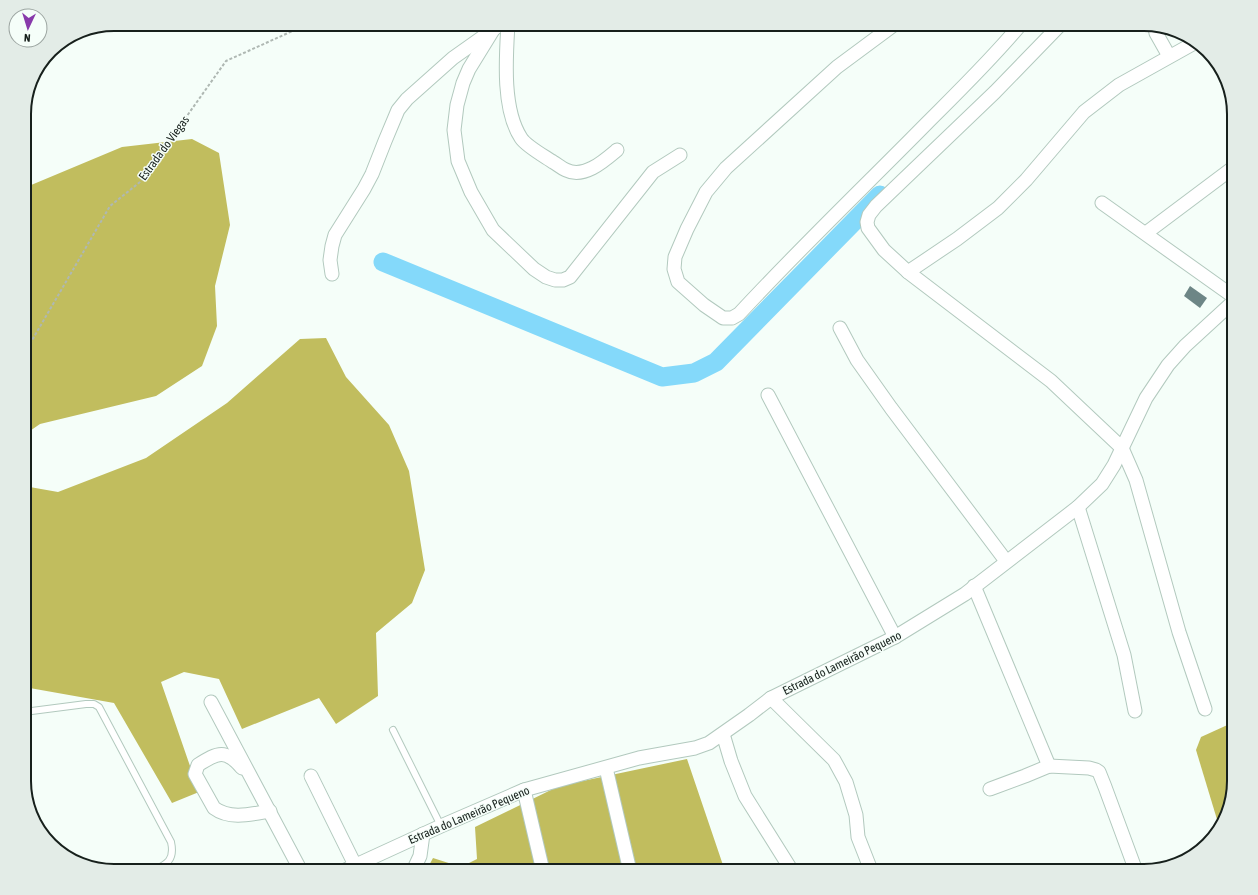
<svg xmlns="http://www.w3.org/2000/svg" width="1258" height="895" viewBox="0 0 1258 895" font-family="'Asap Condensed',sans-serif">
	<rect width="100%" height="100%" fill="#f5fef9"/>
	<g fill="#c1bd5e">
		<polygon points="192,139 219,153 230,225 215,286 217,326 202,366 156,396 40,424 24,435 24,188 122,147"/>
		<polygon points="326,338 346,377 389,425 409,471 425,570 412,603 376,633 378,696 336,724 319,698 242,729 219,679 184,672 161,682 199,792 172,803 114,703 24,687 24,486 58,492 146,458 227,403 300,339"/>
		<polygon points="1234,722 1234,781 1219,826 1196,750 1201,737"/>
		<polygon points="687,759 725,871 576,871 563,865 543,871 426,871 433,858 461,867 477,859 475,827 559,786"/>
	</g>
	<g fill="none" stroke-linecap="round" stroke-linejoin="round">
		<polyline stroke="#84d9fa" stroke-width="19" points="383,262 662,377 694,373 716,362 880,195"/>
	</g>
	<polygon fill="#6d8686" points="1190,286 1207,298 1200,308 1184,296"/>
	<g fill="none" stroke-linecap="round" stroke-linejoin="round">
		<defs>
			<g id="service">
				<path d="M24,712l62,-8h8l5,3 72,135c4,18 -4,22 -18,29"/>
				<polyline points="393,730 441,826"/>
			</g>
			<g id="minor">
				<path d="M508,24c-2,33 -6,85 13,114 5,8 23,18 32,24 4,2 8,6 13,8 18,9 38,-9 51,-20"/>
				<path d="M895,24l-58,43 -111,101 -20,24 -19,37 -12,28 -1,12 4,13 26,23 19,13h9l7,-4c61,-66 125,-127 188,-191 32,-32 65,-64 94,-99"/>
				<polyline points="1061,24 995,92 876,206 869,215 867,222 868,228 884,250 908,272 1051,381 1122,448 1136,480 1179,632 1205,709"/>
				<polyline points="1155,28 1156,33 1169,56"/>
				<polyline points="493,30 469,69 463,83 457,105 454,130 458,161 471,192 493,230 534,269 546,277 555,280 563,280 570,277 653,172 680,155"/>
				<polyline points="1102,203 1234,297"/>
				<polyline points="1146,233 1234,167"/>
				<polyline points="908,272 957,239 998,208 1026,180 1084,112 1119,85 1196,42"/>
				<polyline points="332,274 330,260 332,246 335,235 364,189 372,174 385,141 398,110 407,99 453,58 501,24"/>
				<polyline points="840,328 857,360 891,408 1006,561"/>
				<polyline points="768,395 895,637"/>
				<polyline points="1078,507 1124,655 1135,711"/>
				<polyline points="974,586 1049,766"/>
				<polyline points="771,698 834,760 846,782 856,815 858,837 869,865 872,871"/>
				<polyline points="211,702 301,871"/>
				<polyline points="723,734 731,761 745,796 792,871"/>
				<path d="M242,768c-16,-19 -24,-16 -44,-3l-3,9 19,34c16,12 38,6 56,3"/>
				<polyline points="606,768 630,871"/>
				<polyline points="311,776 355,865"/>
				<polyline points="990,789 1025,776 1049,766 1089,768 1096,770 1099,772 1105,787 1136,871"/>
				<polyline points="524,790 543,871"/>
				<polyline points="343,871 441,826 524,790 639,758 695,748 709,743 749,715 771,698 895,637 965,594 1078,507 1102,484 1114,465 1146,398 1168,365 1185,346 1234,301"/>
				<polyline points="413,871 420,856 423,834"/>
			</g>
		</defs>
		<use href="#service" stroke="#b2c9be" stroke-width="8"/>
		<use href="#minor" stroke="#b2c9be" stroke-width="15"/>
		<polyline stroke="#afb8b3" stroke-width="2" stroke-dasharray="3 2" stroke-linecap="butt" points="24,343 31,342 110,206 140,182 226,61 308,24"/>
		<use href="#service" stroke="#fff" stroke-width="6"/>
		<use href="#minor" stroke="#fff" stroke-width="13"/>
	</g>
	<g text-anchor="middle" stroke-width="3" stroke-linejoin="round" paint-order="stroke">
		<g font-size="12" fill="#17201c" stroke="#f5fef9">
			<text transform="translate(164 148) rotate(-54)" y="4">Estrada do Viegas</text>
			<text transform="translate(842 663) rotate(-26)" y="4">Estrada do Lameirão Pequeno</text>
			<text transform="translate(469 815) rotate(-23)" y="4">Estrada do Lameirão Pequeno</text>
		</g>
	</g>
	<path d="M0 0H1258V895H0ZM114 31H1144A83 83 0 0 1 1227 114V781A83 83 0 0 1 1144 864H114A83 83 0 0 1 31 781V114A83 83 0 0 1 114 31Z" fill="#e3ece7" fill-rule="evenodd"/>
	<path fill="none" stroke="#17201c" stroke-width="2" d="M114 31H1144A83 83 0 0 1 1227 114V781A83 83 0 0 1 1144 864H114A83 83 0 0 1 31 781V114A83 83 0 0 1 114 31Z"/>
	<g transform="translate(28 28) rotate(184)"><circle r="19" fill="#f5fef9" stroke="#9ca5a1"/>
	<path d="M0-3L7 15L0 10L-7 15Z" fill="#883aab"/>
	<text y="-6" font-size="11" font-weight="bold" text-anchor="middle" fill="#17201c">N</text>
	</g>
</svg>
